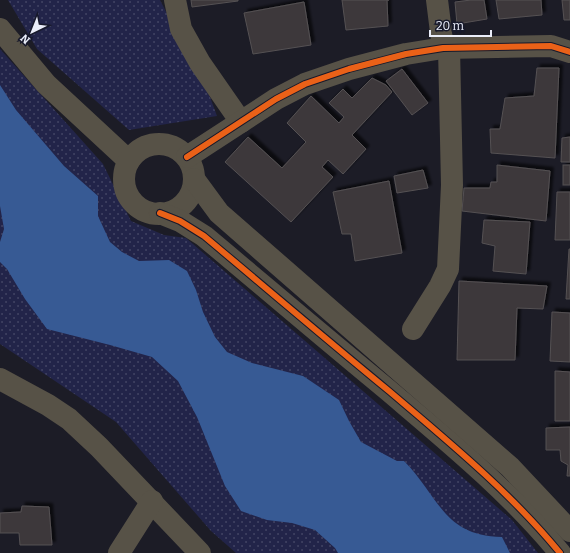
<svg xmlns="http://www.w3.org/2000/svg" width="570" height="553" viewBox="0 0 570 553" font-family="Bitter,serif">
	<defs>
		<pattern id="garden-dots" width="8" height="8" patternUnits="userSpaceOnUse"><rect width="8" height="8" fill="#222449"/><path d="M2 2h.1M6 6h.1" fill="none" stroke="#424464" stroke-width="1.8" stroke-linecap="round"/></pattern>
		<filter id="shadow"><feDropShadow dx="3.5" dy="-3.5" stdDeviation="1" flood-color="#0009"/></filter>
	</defs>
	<rect width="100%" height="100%" fill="#1c1c26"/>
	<g fill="url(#garden-dots)">
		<polygon points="8,0 160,0 210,97 217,116 129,130 37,49"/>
		<polygon points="0,49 103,164 131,221 164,235 186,238 512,520 538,553 236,553 211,531 116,422 0,344"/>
	</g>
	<path fill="#375a94" d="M0,85l16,25 48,56 34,30v20l12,26 12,10 17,9 30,-1 18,11 9,19 7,22 12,25 12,15 25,11 51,13 36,24 10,21 12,21 36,19h7c35,35 39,75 98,76l8,16h-172l-3,-5 -20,-18 -23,-7 -25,-3 -26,-9 -16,-25 -28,-69 -19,-36 -26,-24 -42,-12 -63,-16 -22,-30 -18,-30 -7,-7v-20l4,-13 -4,-23z"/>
	<g fill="#3c383b" stroke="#555153" filter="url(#shadow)">
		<polygon points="191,0 238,0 238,1 192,7"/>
		<polygon points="342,0 389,0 387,0 388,26 346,30"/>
		<polygon points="471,0 484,0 487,19 457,24 455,2"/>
		<polygon points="496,0 541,0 542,15 499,19"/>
		<polygon points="562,0 570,0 570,20 564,20"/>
		<polygon points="304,2 311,45 253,54 244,13"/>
		<polygon points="537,68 559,68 555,158 491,153 490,129 500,129 505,98 534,96"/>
		<polygon points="402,69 428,103 412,115 386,81"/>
		<polygon points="372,78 386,85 392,92 352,135 366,149 343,174 328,160 322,167 333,177 291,222 225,162 248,137 282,168 306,142 287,123 311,96 339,123 344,117 329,103 343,89 352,98"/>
		<polygon points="570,137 570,162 561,162 562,138"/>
		<polygon points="497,165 550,171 546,221 462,211 464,188 490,188 491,182 497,182"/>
		<rect x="563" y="165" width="7" height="20"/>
		<polygon points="423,170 428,188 397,193 394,176"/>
		<polygon points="389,181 402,253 355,261 351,234 342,234 333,192"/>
		<polygon points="557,192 570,192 570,240 555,240"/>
		<polygon points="484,220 530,222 526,274 493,271 495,246 482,243"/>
		<polygon points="569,249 570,249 570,299 566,299"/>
		<polygon points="459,281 547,286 543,309 517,308 515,360 457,360"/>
		<polygon points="552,312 570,313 570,362 550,361"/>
		<polygon points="555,371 570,372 570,421 555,421"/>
		<polygon points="570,427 570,476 567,476 568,465 561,461 560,450 546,450 546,428"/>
		<polygon points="22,506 49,507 52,545 20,545 19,533 0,533 0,513 21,512"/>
	</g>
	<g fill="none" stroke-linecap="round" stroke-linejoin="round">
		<g stroke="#575247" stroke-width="22">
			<polyline points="175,0 181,29 200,63 241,122"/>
			<polyline points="437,0 443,48"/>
			<polyline points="0,29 46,84 129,161"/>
			<circle cx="159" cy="179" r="35"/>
			<polyline points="187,157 276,99 305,84 349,69 406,54 443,48 551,46 570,52"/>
			<polyline points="194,179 219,213 510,467 570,531"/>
			<path d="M160,213l20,8 24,15c62,52 123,104 185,155 60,51 121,101 171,162"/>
			<polyline points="413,329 440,286 448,269 452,185 449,48"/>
			<polyline points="0,379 48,405 69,419 99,447 200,553"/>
			<polyline points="119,553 152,501"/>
		</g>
		<defs>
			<g id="cycleway">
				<polyline points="187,157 276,99 305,84 349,69 406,54 443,48 551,46 570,52"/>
				<path d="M160,213l20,8 24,15c62,52 123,104 185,155 60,51 121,101 171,162"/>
			</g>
		</defs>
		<use href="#cycleway" stroke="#17192b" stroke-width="8"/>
		<use href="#cycleway" stroke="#ea6118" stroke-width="6"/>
	</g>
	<g transform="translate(32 32) rotate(223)" stroke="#17192b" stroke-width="3" paint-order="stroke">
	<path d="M0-3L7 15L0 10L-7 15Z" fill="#eaedf9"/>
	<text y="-6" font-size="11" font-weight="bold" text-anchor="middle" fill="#eaedf9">N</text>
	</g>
	<path d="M430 30v6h61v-6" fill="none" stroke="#eaedf9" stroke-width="2"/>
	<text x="436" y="30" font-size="12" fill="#eaedf9" stroke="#17192b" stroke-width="3" paint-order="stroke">20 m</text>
</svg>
